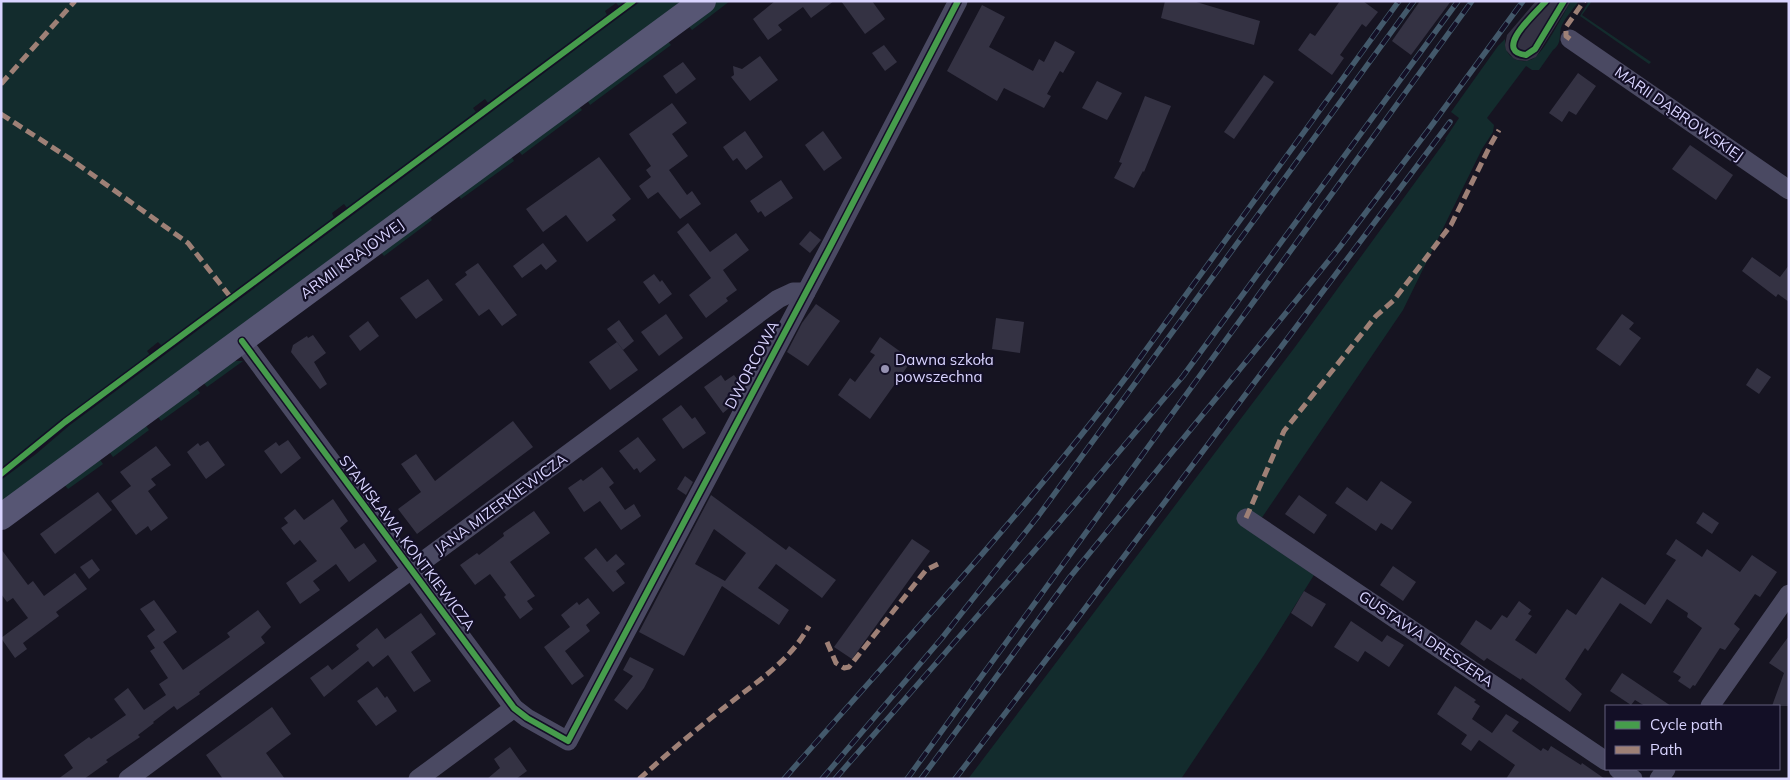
<svg xmlns="http://www.w3.org/2000/svg" width="1790" height="780" viewBox="0 0 1790 780" font-family="Mulish,sans-serif">
	<rect width="100%" height="100%" fill="#161421"/>
	<g fill="#132c2d">
		<polygon points="1,1 626,1 619,6 616,3 605,11 607,15 488,103 485,99 473,108 476,112 347,208 344,204 332,213 334,218 162,346 158,342 147,351 150,355 65,418 1,469"/>
		<polygon points="641,1 687,1 1,506 1,480 36,454 70,425"/>
		<polygon points="717,1 730,1 692,30 687,24"/>
		<path d="M1571,1h8c-5,7 -13,16 -17,24 -4,9 1,18 -9,25l-14,20h-7l-6,-4 -39,52 7,7 -1,7 -11,17 -79,161 -140,206 -12,16 63,43 -50,80 -83,124h-213l327,-432 151,-207 -1,-1 14,-21 -8,-6 47,-66 7,-7c0,9 2,16 10,20 7,3 13,3 19,-1 11,-7 29,-44 37,-57z"/>
		<polygon points="1589,1 1592,1 1582,15 1651,62 1649,64 1580,16"/>
		<polygon points="666,39 671,45 590,105 586,98"/>
		<polygon points="577,104 582,110 522,155 517,149"/>
		<polygon points="510,154 514,161 461,199 457,193"/>
		<polygon points="428,214 432,220 384,256 379,250"/>
		<polygon points="234,361 243,361 207,387 202,381"/>
		<polygon points="195,386 200,393 161,421 156,414"/>
		<polygon points="144,423 149,430 113,457 108,450"/>
		<polygon points="98,457 103,464 68,489 63,483"/>
	</g>
	<g fill="#343243" fill-rule="evenodd">
		<polygon points="775,1 834,1 811,18 803,7 778,25 782,30 768,40 753,19"/>
		<polygon points="841,1 872,1 885,19 865,34"/>
		<polygon points="1165,1 1193,1 1260,21 1254,45 1161,18"/>
		<polygon points="1340,1 1363,1 1378,12 1366,27 1362,24 1340,55 1344,58 1332,75 1298,50 1310,33 1315,36"/>
		<polygon points="1420,1 1451,1 1411,55 1392,41"/>
		<polygon points="1536,1 1571,1 1536,57 1527,61 1517,60 1513,58 1506,50 1505,45 1507,35"/>
		<polygon points="982,5 1005,17 989,47 1033,71 1039,59 1044,62 1055,41 1075,52 1063,73 1060,71 1047,94 1051,96 1044,108 1004,88 997,101 947,71"/>
		<polygon points="884,45 897,62 885,71 872,53"/>
		<polygon points="760,56 778,80 750,101 731,77 734,75 733,66 742,69"/>
		<polygon points="683,62 696,79 676,94 663,76"/>
		<polygon points="1578,73 1596,86 1576,115 1569,111 1562,122 1549,113"/>
		<polygon points="1264,75 1274,82 1234,139 1224,132"/>
		<polygon points="1097,81 1122,93 1107,120 1082,108"/>
		<polygon points="1145,96 1171,106 1144,172 1143,171 1134,188 1114,178 1122,163 1119,162"/>
		<polygon points="672,103 687,123 672,134 688,156 669,170 687,195 692,191 701,204 680,219 658,192 648,199 639,186 651,177 646,170 651,166 629,134"/>
		<polygon points="745,131 763,157 746,170 737,158 733,161 723,147"/>
		<polygon points="823,131 842,158 824,171 805,145"/>
		<polygon points="1690,145 1733,175 1716,200 1672,169"/>
		<polygon points="599,157 631,199 612,215 616,220 587,242 566,215 543,232 526,209"/>
		<polygon points="781,180 793,198 765,217 761,211 758,213 750,201"/>
		<polygon points="688,223 710,252 736,233 749,250 723,270 737,290 726,298 728,301 706,318 689,295 711,278 677,232"/>
		<polygon points="810,231 821,240 810,253 799,244"/>
		<polygon points="543,243 557,261 546,270 541,264 522,278 513,266"/>
		<polygon points="1752,257 1780,277 1789,265 1789,302 1778,294 1776,297 1742,271"/>
		<polygon points="478,263 517,315 502,326 489,309 479,316 455,284 467,275 465,272"/>
		<polygon points="654,274 660,282 662,280 672,294 659,304 643,282"/>
		<polygon points="428,279 443,300 416,319 400,298"/>
		<polygon points="816,304 840,321 808,366 787,352 802,323"/>
		<polygon points="666,314 683,338 659,356 641,332"/>
		<polygon points="1622,314 1634,323 1629,329 1641,338 1620,366 1596,349"/>
		<polygon points="996,318 1024,322 1020,353 992,349"/>
		<polygon points="619,320 634,341 623,350 607,329"/>
		<polygon points="368,321 379,336 360,351 349,336"/>
		<polygon points="313,335 326,353 314,362 327,384 320,389 291,352 293,345 307,336 308,338"/>
		<polygon points="880,337 912,360 870,419 838,395 850,378 855,382 875,355 870,352"/>
		<polygon points="617,342 638,370 610,390 589,362"/>
		<polygon points="1757,368 1771,377 1759,394 1746,385"/>
		<polygon points="721,375 725,381 734,375 743,387 737,391 739,394 734,400 735,402 734,404 723,413 704,387"/>
		<polygon points="681,405 692,419 695,417 706,433 683,449 662,419"/>
		<polygon points="513,421 533,447 417,534 398,509 421,492 401,464 416,454 435,481"/>
		<polygon points="638,437 656,460 640,473 637,468 634,470 619,451"/>
		<polygon points="288,440 301,458 281,474 264,451 276,442 279,446"/>
		<polygon points="208,441 225,465 206,479 187,452 198,443 200,446"/>
		<polygon points="156,446 171,465 151,479 156,485 148,491 168,518 151,531 148,526 136,535 111,501 131,486 120,472"/>
		<polygon points="602,467 614,483 609,487 625,510 634,504 641,516 621,530 600,501 584,512 568,488 581,479 583,481"/>
		<polygon points="685,476 693,482 686,495 677,489"/>
		<polygon points="1381,481 1412,502 1392,530 1381,523 1376,531 1335,503 1347,487 1367,501"/>
		<polygon points="98,492 112,510 55,554 40,534"/>
		<path d="M711,495l75,55 3,-4 47,34 -14,18 -46,-34 -18,24 31,22 -10,15 -57,-39 -38,70 -45,-24zM714,529l32,24 -21,28 -30,-17z"/>
		<polygon points="1299,495 1327,515 1314,534 1285,514"/>
		<polygon points="333,499 348,521 340,528 355,549 364,543 377,561 349,582 336,564 313,581 320,590 300,604 286,583 317,561 300,540 294,545 281,528 288,523 284,518 295,509 304,520"/>
		<polygon points="534,511 550,533 510,562 535,596 527,601 533,609 520,619 504,597 506,595 490,574 475,585 460,565 477,553 479,555 504,536 503,533"/>
		<polygon points="1703,512 1719,523 1712,534 1696,523"/>
		<polygon points="912,539 930,551 852,659 834,647"/>
		<polygon points="1676,539 1702,557 1707,549 1740,572 1752,555 1777,572 1760,597 1755,594 1734,624 1740,629 1725,650 1720,648 1695,686 1693,685 1690,689 1678,681 1681,677 1673,672 1702,628 1687,617 1688,613 1667,599 1651,624 1620,603 1588,651 1585,648 1565,679 1582,694 1570,712 1522,678 1521,680 1487,658 1484,661 1460,644 1476,620 1491,630 1502,615 1507,618 1519,601 1531,610 1528,614 1532,616 1515,640 1536,654 1567,609 1576,615 1602,577 1645,605 1676,560 1666,554"/>
		<polygon points="596,548 607,562 616,554 625,564 616,571 625,583 613,592 584,558"/>
		<polygon points="1,549 28,585 33,581 44,596 75,573 87,589 56,612 59,616 23,643 27,649 15,658 1,638 28,618 13,598 7,602 1,594"/>
		<polygon points="92,559 100,570 89,579 80,567"/>
		<polygon points="1393,566 1416,582 1403,601 1380,585"/>
		<polygon points="1304,591 1326,604 1312,627 1291,613"/>
		<polygon points="588,598 600,613 586,625 590,631 565,651 584,676 572,685 544,647 570,627 561,615 577,602 579,605"/>
		<polygon points="154,600 177,632 163,642 183,670 230,637 227,633 258,610 271,627 261,637 265,643 199,692 200,694 177,710 174,706 153,722 154,723 138,735 140,737 106,760 108,762 84,779 58,779 73,768 64,755 89,737 91,739 126,715 114,699 128,688 144,710 166,695 159,684 168,678 150,651 155,648 147,636 155,630 140,609"/>
		<polygon points="421,613 436,634 411,652 431,681 414,692 388,655 373,667 368,661 324,697 310,678 328,665 332,670 359,649 356,645 377,628 385,639"/>
		<polygon points="1351,621 1382,642 1387,635 1404,645 1389,667 1365,651 1358,662 1334,647"/>
		<polygon points="1789,636 1789,706 1772,706 1784,673 1769,663"/>
		<polygon points="630,657 654,669 644,688 627,710 614,700 633,676 623,670"/>
		<polygon points="1622,673 1634,681 1671,706 1645,706 1635,700 1631,705 1610,691"/>
		<polygon points="1455,686 1476,700 1474,702 1480,706 1472,719 1492,733 1506,714 1519,722 1512,731 1541,751 1543,748 1548,751 1551,746 1581,765 1582,763 1605,779 1506,779 1515,765 1479,740 1471,751 1461,744 1467,735 1437,714"/>
		<polygon points="377,687 385,698 387,696 397,711 376,726 357,701"/>
		<polygon points="272,707 291,734 266,753 285,779 223,779 206,755"/>
		<polygon points="510,747 527,771 516,779 487,779 500,768 494,759"/>
	</g>
	<g fill="none" stroke-linecap="round" stroke-linejoin="round">
		<g stroke="#4a4962" stroke-width="19">
			<polyline points="1570,39 1789,190"/>
			<polyline points="242,341 514,708 527,718 568,741 829,249 958,1"/>
			<polyline points="1246,518 1606,761"/>
			<polyline points="1710,706 1789,594"/>
			<polyline points="1618,769 1633,779"/>
			<polyline points="128,779 778,299 793,292 806,292"/>
			<polyline points="418,779 514,708"/>
			<polyline points="1659,779 1666,769"/>
		</g>
		<polyline stroke="#575674" stroke-width="26" points="1,517 703,1"/>
		<defs>
			<g id="rail">
				<path d="M784,779c116,-133 237,-262 343,-403l272,-375"/>
				<polyline points="822,779 942,638 1039,515 1414,1"/>
				<polyline points="835,779 1057,525 1183,376 1458,1"/>
				<polyline points="907,779 1472,1"/>
				<polyline points="921,779 1070,577 1339,248 1429,129 1523,1"/>
				<polyline points="955,779 1068,631 1450,122"/>
			</g>
		</defs>
		<use href="#rail" stroke="#43596b" stroke-width="5.5"/>
		<use href="#rail" stroke="#130f26" stroke-width="4" stroke-dasharray="11" stroke-linecap="butt"/>
		<g stroke="#9e8076" stroke-width="5" stroke-dasharray="10 5" stroke-linecap="butt">
			<polyline points="1570,39 1566,36 1566,27 1584,1"/>
			<polyline points="1,84 75,1"/>
			<polyline points="1,114 69,158 188,243 232,299"/>
			<polyline points="1246,518 1284,431 1376,316 1394,300 1451,225 1491,144 1499,130"/>
			<polyline points="827,642 836,663 844,668 849,667 926,570 938,564"/>
			<path d="M639,779c27,-24 54,-47 82,-69 31,-25 69,-48 88,-84"/>
		</g>
		<defs>
			<g id="cycleway">
				<path d="M1546,1c-8,10 -55,50 -20,54l9,-6 29,-48"/>
				<polyline points="242,341 514,708 527,718 568,741 829,249 958,1"/>
				<polyline points="1,474 65,422 633,1"/>
			</g>
		</defs>
		<use href="#cycleway" stroke="#130f26" stroke-width="9"/>
		<use href="#cycleway" stroke="#469c4c" stroke-width="6"/>
	</g>
	<circle fill="#9591b1" stroke="#130f26" stroke-width="2" cx="885" cy="369" r="5"/>
	<g text-anchor="middle" stroke-width="4.5" stroke-linejoin="round" paint-order="stroke">
		<g font-size="15" fill="#d9d4ff" stroke="#130f26">
			<text transform="translate(1679 114) rotate(35)" y="5">MARII DĄBROWSKIEJ</text>
			<text transform="translate(352 259) rotate(-36)" y="5">ARMII KRAJOWEJ</text>
			<text transform="translate(752 365) rotate(-62)" y="5">DWORCOWA</text>
			<text transform="translate(501 504) rotate(-36)" y="5">JANA MIZERKIEWICZA</text>
			<text transform="translate(407 543) rotate(53)" y="5">STANISŁAWA KONTKIEWICZA</text>
			<text transform="translate(1426 639) rotate(34)" y="5">GUSTAWA DRESZERA</text>
		</g>
		<g font-size="15" fill="#d9d4ff" stroke="#130f26" text-anchor="start">
			<text x="895" y="365">Dawna szkoła<tspan x="895" dy="17">powszechna</tspan></text>
		</g>
	</g>
	<rect width="1790" height="780" fill="none" stroke="#d9d4ff" stroke-width="5"/>
	<rect x="1605" y="705" width="175" height="65" fill="#130f26" stroke="#625e7d"/>
	<rect x="1615" y="721" width="25" height="8" fill="#469c4c" stroke="#625e7d"/>
	<text x="1650" y="730" font-size="15" fill="#d9d4ff">Cycle path</text>
	<rect x="1615" y="746" width="25" height="8" fill="#9e8076" stroke="#625e7d"/>
	<text x="1650" y="755" font-size="15" fill="#d9d4ff">Path</text>
</svg>
